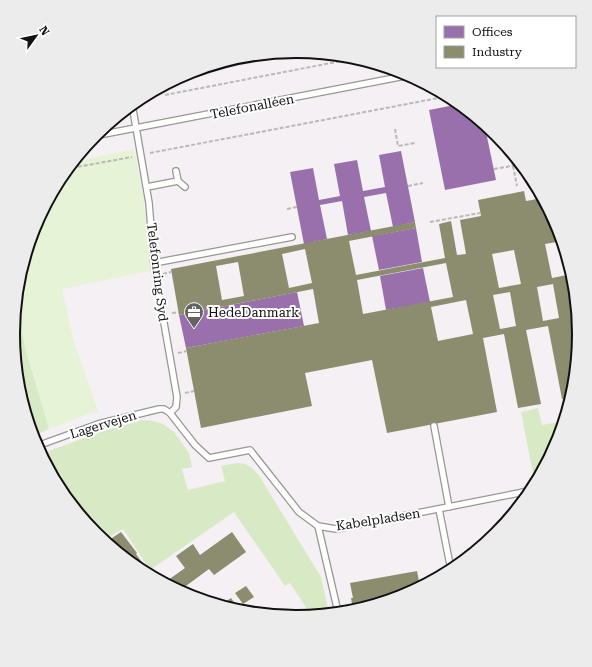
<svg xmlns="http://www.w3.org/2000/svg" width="592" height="667" viewBox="0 0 592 667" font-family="'Roboto Serif',serif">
	<rect width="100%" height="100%" fill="#fdfcf7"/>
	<circle fill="#f5f0f3" cx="296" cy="333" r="282"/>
	<polygon fill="#e7f3d7" points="134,149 143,192 150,271 62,289 73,339 99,414 94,412 49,429 26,351 16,301 18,278 35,225 61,176 73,162"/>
	<g fill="#d8eac5">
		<polygon points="16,301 26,351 49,429 33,436 18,388 13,333"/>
		<polygon points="538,408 542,425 564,421 557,442 535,484 521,412"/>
		<path d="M143,420l11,1 9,3 11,8 15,21 3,14 -10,2 6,21 37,-9 -4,-15c20,-4 26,-6 39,11l61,100 8,36 -18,2 -21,-32 -5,3 -51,-74 -84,58 -27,-41 -19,11 -8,-7 -35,-42 -20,-37 59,-22z"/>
	</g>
	<g fill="#9970ab">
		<polygon points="460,104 493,131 486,132 496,180 445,190 429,110"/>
		<polygon points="401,151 415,222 393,227 386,193 364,197 371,231 348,235 342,201 320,205 327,239 304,244 290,172 313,168 319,200 340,196 334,164 357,160 363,191 385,187 379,155"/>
		<polygon points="416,228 422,262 379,270 372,236"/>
		<polygon points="423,268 430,302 386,310 380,276"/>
		<polygon points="297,292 304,326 186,348 179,315"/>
	</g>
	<g fill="#8c8c6e" fill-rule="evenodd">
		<polygon points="519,161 520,162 523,166 517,168 516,162"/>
		<path d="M524,191l2,10 17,-3 15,27 4,16 -17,3 7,34 20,-4 2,5 5,55 -5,55 -3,9 -9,1 -14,-73 -22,4 15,74 -23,4 -14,-74 -21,4 14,74 -110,21 -15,-73 -67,13 7,33 -111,22 -15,-80 133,-25 -6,-34 -134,26 -8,-46 244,-47 1,6 -67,13 7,34 89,-17 -6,-34 12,-3 6,34 9,-1 -6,-34 21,-4 -3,-16zM305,249l7,34 -23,5 -7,-34zM514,250l7,34 -22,4 -7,-34zM238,262l6,34 -22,4 -6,-34zM446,263l7,34 -90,17 -6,-34zM553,284l6,34 -16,3 -6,-34zM510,292l6,34 -16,3 -7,-34zM466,300l7,34 -35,7 -7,-34z"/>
		<polygon points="121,532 137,553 136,554 144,565 138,569 117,551 109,540"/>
		<polygon points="232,532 246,552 214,575 209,569 179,591 164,583 185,568 176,556 193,544 200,555"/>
		<polygon points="417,571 420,586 404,595 353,610 351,598 353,598 350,583"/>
		<polygon points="246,586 254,597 243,604 235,593"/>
		<polygon points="231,598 240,611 221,605"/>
	</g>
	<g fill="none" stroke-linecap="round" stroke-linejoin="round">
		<defs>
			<g id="service">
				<polyline points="132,104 149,203 154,266 177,397 176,407 170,413"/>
				<polyline points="94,136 410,75"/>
				<polyline points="178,181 185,187"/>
				<polyline points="147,187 178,181 176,171"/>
				<polyline points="154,263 292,237"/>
				<polyline points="434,426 449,507"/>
				<polyline points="37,446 98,424 159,409 164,409 170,413 195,445 209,458 250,450 299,512 318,526 336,529 519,493 532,490"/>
				<polyline points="439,509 451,570"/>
				<polyline points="318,526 338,612"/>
			</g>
		</defs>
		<use href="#service" stroke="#979795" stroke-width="8"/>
		<g stroke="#b9b9b8" stroke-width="2" stroke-dasharray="4 2" stroke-linecap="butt">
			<polyline points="165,95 357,58"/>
			<polyline points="395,129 398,146 415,143"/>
			<polyline points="150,153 449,96"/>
			<polyline points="513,154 512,161 517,186"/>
			<polyline points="66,169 132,157"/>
			<polyline points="494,169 517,165"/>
			<polyline points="408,186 423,183"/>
			<polyline points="287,209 297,207"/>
			<polyline points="430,222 480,213"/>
			<polyline points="163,274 171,272"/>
			<polyline points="172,313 179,312"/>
			<polyline points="178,353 187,351"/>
			<polyline points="185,393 194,391"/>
		</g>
		<use href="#service" stroke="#fffffe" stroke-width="5.5"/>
	</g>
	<defs>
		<symbol id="office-pin" viewBox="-11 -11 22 30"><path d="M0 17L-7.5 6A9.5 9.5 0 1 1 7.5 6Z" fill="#646362" stroke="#fff"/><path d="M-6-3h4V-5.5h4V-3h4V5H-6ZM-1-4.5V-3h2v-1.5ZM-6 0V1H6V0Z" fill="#fff"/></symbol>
	</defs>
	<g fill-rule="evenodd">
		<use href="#office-pin" x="183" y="301" width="22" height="30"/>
	</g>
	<g text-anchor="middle" stroke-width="4" stroke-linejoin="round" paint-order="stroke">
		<g font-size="13" fill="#111" stroke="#fff">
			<text transform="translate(252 106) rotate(-11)" y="5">Telefonalléen</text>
			<text transform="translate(158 272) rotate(83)" y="5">Telefonring Syd</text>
			<text transform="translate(103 424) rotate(-17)" y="5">Lagervejen</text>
			<text transform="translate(378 519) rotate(-9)" y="5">Kabelpladsen</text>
		</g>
		<g font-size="13" fill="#111" stroke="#fff" text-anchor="start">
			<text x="208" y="317">HedeDanmark</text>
		</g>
	</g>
	<path d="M0 0H592V667H0ZM20 334a276 276 0 1 1 552 0a276 276 0 1 1-552 0Z" fill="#ececec" fill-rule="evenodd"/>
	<path fill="none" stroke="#111" stroke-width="2" d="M20 334a276 276 0 1 1 552 0a276 276 0 1 1-552 0Z"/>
	<rect x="436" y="16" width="140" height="52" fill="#ffffff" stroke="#a0a0a0"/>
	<rect x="444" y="26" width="20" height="12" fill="#9970ab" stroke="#a0a0a0"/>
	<text x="472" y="36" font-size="12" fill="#111111">Offices</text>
	<rect x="444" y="46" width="20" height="12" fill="#8c8c6e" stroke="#a0a0a0"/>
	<text x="472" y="56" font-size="12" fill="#111111">Industry</text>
	<g transform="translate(36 36) rotate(57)" stroke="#ffffff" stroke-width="3" paint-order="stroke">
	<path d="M0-3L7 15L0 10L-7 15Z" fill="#111111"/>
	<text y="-6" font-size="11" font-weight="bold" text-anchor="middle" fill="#111111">N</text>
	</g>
</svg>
